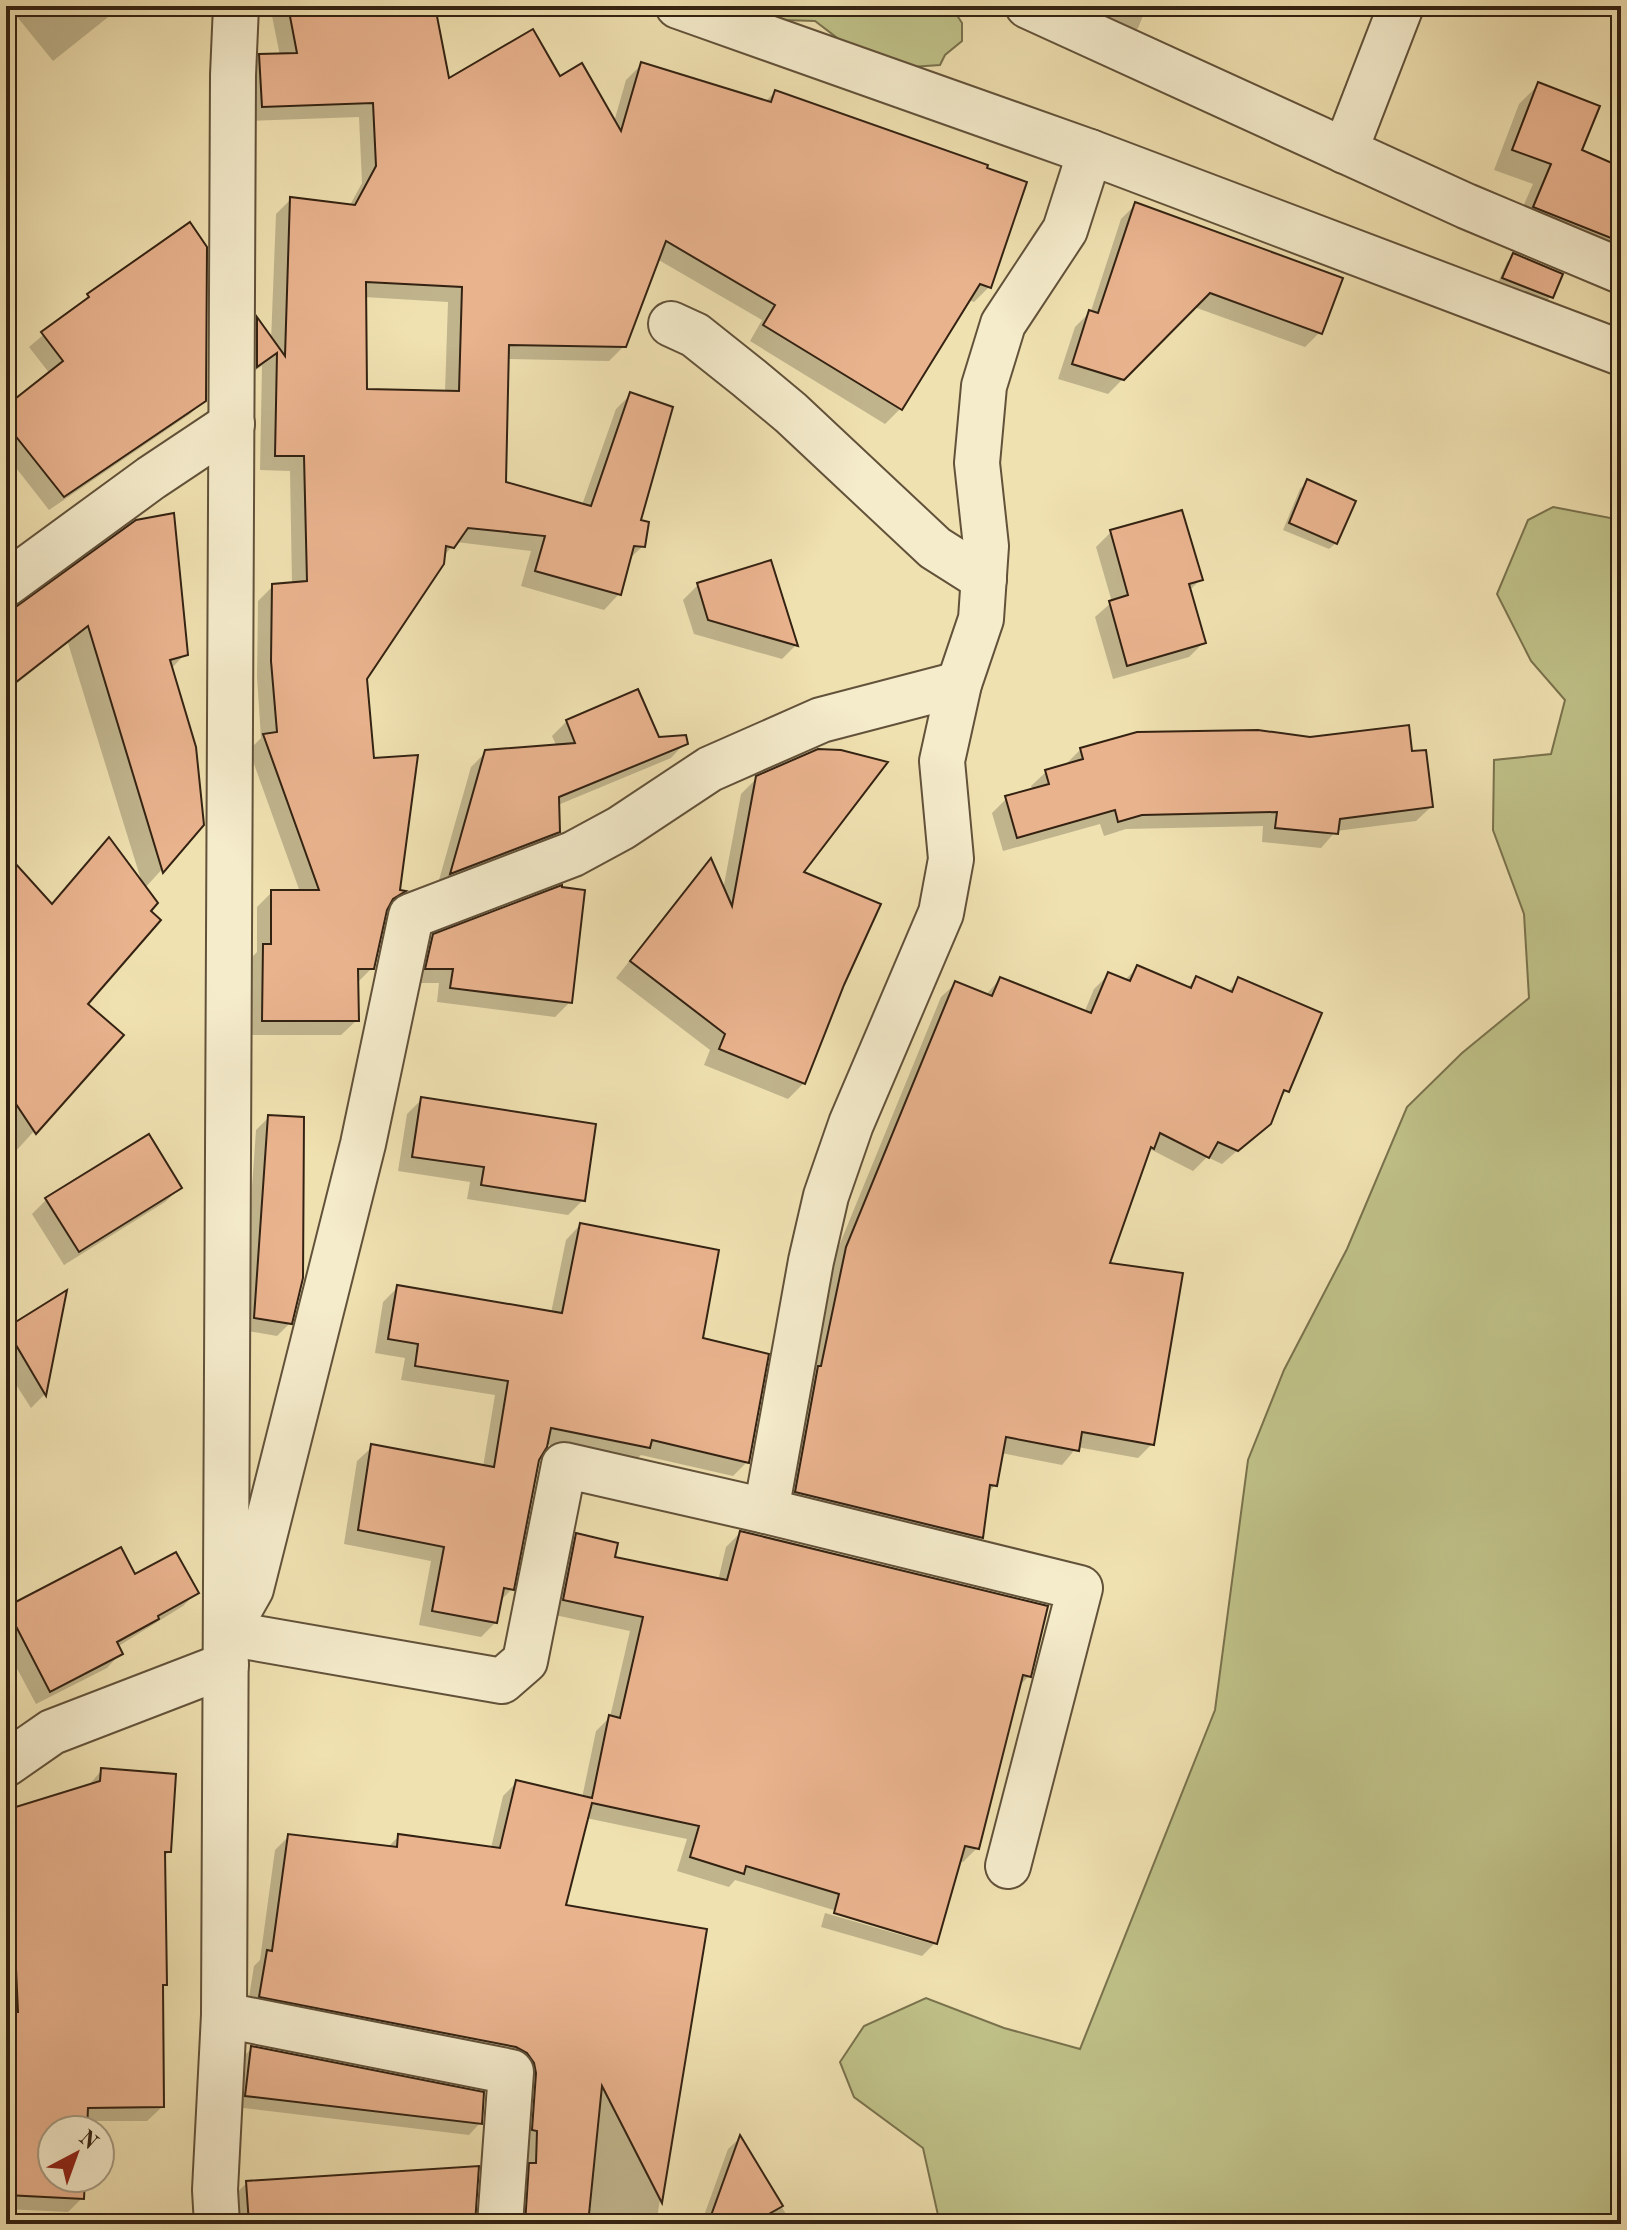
<svg xmlns="http://www.w3.org/2000/svg" width="1627" height="2230" viewBox="0 0 1627 2230" font-family="'Old Standard TT',serif">
	<rect width="100%" height="100%" fill="#f0e1b1"/>
	<filter id="stains"><feTurbulence type="fractalNoise" baseFrequency=".0025" numOctaves="4"/><feColorMatrix values="0 0 0 0 .2 0 0 0 0 .09 0 0 0 0 .02 0 0 0 .5 -.17"/></filter>
	<radialGradient id="worn" r=".72"><stop offset=".6" stop-color="#630" stop-opacity="0"/><stop offset="1" stop-color="#630" stop-opacity=".3"/></radialGradient>
	<g fill="#bfc188" stroke="#79724d" stroke-width="2">
		<polygon points="739,6 951,6 962,23 962,41 945,55 940,65 896,68 857,53 815,21 783,20"/>
		<polygon points="1553,507 1621,520 1621,2224 940,2224 923,2148 854,2097 840,2062 864,2026 926,1998 1004,2028 1080,2049 1215,1710 1248,1460 1284,1370 1347,1249 1407,1107 1462,1053 1529,998 1524,914 1493,830 1494,760 1551,754 1565,700 1531,661 1497,594 1528,520"/>
	</g>
	<g fill="#0003" fill-rule="evenodd">
		<polygon points="6,6 122,6 53,61 14,13 6,20"/>
		<path d="M270,6h163l15,75 111,-3 55,44 12,-42 16,-16 123,38 10,-10 214,195 -15,15 -6,-2 -68,109 -15,15 -135,-83 12,-21 -105,-61 -33,87 -15,15 -102,-2 -3,124 78,22 34,-96 15,-15 12,152 -15,14 -9,34 -15,16 -83,-24 10,-35 -75,-9 -14,16 -77,120 7,83 26,130 4,1 -16,15 -14,61 -16,16 1,36 -16,15h-93v-74l9,-9v-45l15,-15h28l-51,-142 12,-12 -4,-61 1,-76 15,-15 19,-2 -2,-113 -30,-1 2,-104 -20,13 1,-45 14,-14 14,21 5,-127 15,-15 58,8 13,-24 -3,-66 -112,4 -2,-49 15,-16h20zM364,297l84,5 -3,90 -80,-1z"/>
		<polygon points="1078,6 1147,6 1138,28 1124,42"/>
		<polygon points="1590,6 1621,6 1621,18"/>
		<polygon points="1539,84 1580,151 1621,169 1621,265 1514,227 1533,184 1494,170 1519,104"/>
		<polygon points="1135,205 1320,332 1305,347 1194,307 1108,394 1058,379 1075,327 1091,311 1121,219"/>
		<polygon points="1513,255 1551,296 1545,303 1497,285 1507,262"/>
		<polygon points="89,296 204,400 190,414 49,510 6,455 6,409 50,374 29,347"/>
		<polygon points="1307,482 1336,543 1329,549 1283,530 1300,489"/>
		<polygon points="1111,532 1201,579 1189,591 1204,642 1189,657 1113,679 1095,617 1112,602 1096,547"/>
		<polygon points="698,585 796,645 782,659 694,634 683,600"/>
		<polygon points="22,606 185,654 171,669 202,825 145,888 85,1004 121,1035 16,1151 6,1136 6,900 50,905 90,859 142,883 68,643 6,692 6,611"/>
		<polygon points="6,704 15,715 6,724"/>
		<polygon points="567,721 685,743 671,758 558,805 558,831 544,846 437,887 471,767 486,752 557,747 552,736"/>
		<polygon points="1081,749 1410,753 1431,807 1416,821 1336,831 1321,848 1262,842 1263,826 1126,829 1104,836 1100,824 1003,851 992,813 1007,798 1033,791 1031,786 1046,772 1066,764"/>
		<polygon points="757,778 801,873 843,984 804,1083 788,1099 704,1065 710,1050 616,978 695,877 710,861 723,890 741,794"/>
		<polygon points="434,936 570,1002 555,1017 437,1002 439,983 412,983 419,951"/>
		<polygon points="1138,967 1187,988 1197,978 1227,992 1239,980 1287,1090 1278,1100 1269,1123 1222,1164 1207,1157 1193,1171 1150,1149 1146,1153 1107,1265 1152,1444 1138,1458 1077,1447 1062,1465 1001,1453 995,1485 987,1494 981,1537 967,1552 782,1506 832,1263 941,997 956,983 985,996 1000,979 1084,1013 1094,989 1108,975 1124,981"/>
		<polygon points="422,1099 583,1200 568,1215 467,1199 470,1182 398,1171 407,1114"/>
		<polygon points="269,1117 290,1323 277,1336 242,1330 256,1130"/>
		<polygon points="180,1188 165,1202 64,1265 32,1214 47,1199"/>
		<polygon points="580,1225 701,1340 747,1462 733,1476 641,1455 634,1462 546,1444 538,1459 512,1589 499,1602 496,1622 481,1637 419,1625 431,1561 344,1544 357,1461 372,1447 483,1467 495,1395 401,1380 405,1358 375,1353 383,1302 398,1287 551,1313 566,1240"/>
		<polygon points="65,1294 44,1395 31,1408 6,1369 6,1331"/>
		<polygon points="740,1533 1029,1676 1018,1687 977,1848 963,1862 959,1861 935,1943 922,1956 821,1927 825,1913 929,1943 929,1939 735,1880 729,1887 677,1871 687,1839 586,1818 563,1907 704,1931 656,2224 513,2224 523,2088 247,2010 254,1966 260,1960 275,1850 288,1837 387,1848 399,1836 491,1848 503,1796 517,1782 582,1798 596,1731 610,1717 630,1631 550,1614 563,1549 577,1535 613,1558 718,1581 726,1547"/>
		<polygon points="120,1549 134,1577 196,1593 183,1606 117,1647 120,1654 107,1668 36,1704 6,1648 6,1609"/>
		<polygon points="102,1770 169,1852 163,1857 165,1985 161,1988 162,2107 147,2121 85,2121 85,2130 52,2130 52,2178 83,2178 82,2198 68,2212 6,2209 6,1812 87,1787"/>
		<polygon points="252,2048 480,2123 469,2135 235,2107 241,2059"/>
		<polygon points="740,2138 792,2224 701,2224 728,2149"/>
		<polygon points="247,2183 473,2224 235,2224 233,2196"/>
	</g>
	<g fill="#e9b38e" stroke="#332212" stroke-width="2" fill-rule="evenodd">
		<path d="M288,6h147l14,72 84,-49 27,47 22,-13 39,68 20,-69 130,40 4,-12 213,75 -1,3 40,14 -36,106 -11,-4 -78,126 -139,-85 12,-20 -109,-64 -40,106 -117,-2 -3,137 85,24 39,-114 43,15 -32,113 8,2 -4,25 -11,-1 -13,49 -86,-24 10,-35 -77,-8 -14,20 -8,-2 -2,18 -77,115 7,79 44,-3 -18,135 6,1 -13,8 -6,11 -13,59h-16l1,52h-97l1,-77h8v-54h48l-56,-156 14,-2 -6,-71 1,-77 35,-3 -3,-125h-29l2,-103 -20,14v-50l28,39 5,-159 65,8 21,-39 -3,-63 -111,4 -3,-53 38,-1zM366,282l96,5 -3,104 -92,-2z"/>
		<polygon points="1538,82 1600,106 1582,150 1621,167 1621,242 1533,207 1551,164 1512,150"/>
		<polygon points="1135,202 1343,278 1322,334 1210,293 1124,380 1072,364 1089,310 1098,313"/>
		<polygon points="190,222 207,247 206,401 64,497 6,424 6,406 63,361 41,332 89,297 87,294"/>
		<polygon points="1513,253 1563,274 1553,298 1502,278"/>
		<polygon points="1307,479 1356,501 1337,544 1289,523"/>
		<polygon points="1182,510 1203,580 1189,584 1206,643 1127,666 1109,601 1128,595 1110,530"/>
		<polygon points="174,513 188,655 170,660 196,747 204,825 163,873 88,626 6,690 6,614 136,520"/>
		<polygon points="771,560 798,646 708,620 697,583"/>
		<polygon points="638,689 659,737 686,735 688,744 559,797 560,832 450,874 485,750 575,743 566,720"/>
		<polygon points="1409,725 1412,751 1426,750 1433,807 1340,819 1338,834 1275,828 1277,812 1142,815 1118,822 1115,810 1017,838 1005,796 1049,784 1045,770 1083,759 1080,748 1137,732 1258,730 1310,737"/>
		<polygon points="818,749 841,750 888,762 804,872 881,904 844,985 805,1084 719,1049 725,1034 630,961 711,858 732,906 756,776"/>
		<polygon points="109,837 158,903 151,911 161,920 88,1004 124,1035 36,1134 6,1089 6,853 52,904"/>
		<polygon points="562,885 562,887 585,890 572,1003 450,988 453,969 425,969 433,934"/>
		<polygon points="1137,965 1191,988 1196,976 1232,992 1238,977 1322,1013 1289,1092 1284,1090 1271,1124 1238,1151 1218,1142 1209,1158 1160,1133 1154,1149 1151,1147 1110,1263 1183,1273 1154,1445 1082,1432 1079,1451 1006,1437 997,1486 990,1485 983,1538 795,1492 818,1366 821,1366 846,1247 955,981 992,996 1000,977 1091,1013 1108,972 1130,981"/>
		<polygon points="421,1097 596,1124 585,1201 481,1185 484,1167 412,1157"/>
		<polygon points="268,1115 304,1117 303,1278 292,1324 254,1318"/>
		<polygon points="149,1134 182,1188 79,1252 45,1198"/>
		<polygon points="580,1223 719,1250 703,1338 769,1354 749,1463 652,1440 650,1448 551,1428 547,1447 539,1460 514,1590 504,1588 497,1623 432,1611 444,1547 358,1530 371,1444 494,1467 508,1381 415,1366 418,1344 388,1339 397,1285 562,1313"/>
		<polygon points="67,1290 46,1396 6,1328"/>
		<polygon points="740,1531 1048,1606 1031,1677 1023,1675 979,1849 965,1846 937,1944 834,1913 839,1894 746,1866 744,1874 690,1857 699,1826 592,1803 566,1905 707,1929 662,2203 602,2086 588,2224 525,2224 529,2163 536,2163 537,2131 532,2130 536,2073 534,2063 527,2053 516,2047 259,1997 267,1950 272,1951 288,1834 397,1847 398,1834 500,1848 516,1780 592,1798 609,1715 620,1718 643,1617 563,1600 576,1533 618,1543 615,1557 727,1580"/>
		<polygon points="121,1547 135,1574 176,1552 199,1593 158,1616 159,1619 117,1642 123,1654 50,1692 6,1607"/>
		<polygon points="101,1768 176,1774 171,1852 165,1852 167,1985 163,1985 164,2107 88,2108 87,2130 52,2130 52,2178 85,2178 84,2199 6,2195 6,2012 18,2012 13,1904 6,1905 6,1810 100,1781"/>
		<polygon points="251,2046 484,2092 482,2124 245,2096"/>
		<polygon points="740,2135 783,2206 751,2224 708,2224"/>
		<polygon points="479,2166 475,2224 249,2224 246,2181"/>
	</g>
	<g fill="none" stroke-linecap="round" stroke-linejoin="round">
		<defs>
			<g id="minor">
				<polyline points="678,6 1090,152 1621,353"/>
				<polyline points="1028,6 1466,206 1621,271"/>
				<polyline points="1345,151 1401,6"/>
				<polyline points="671,324 695,335 749,378 791,413 935,548 984,579"/>
				<polyline points="6,584 151,478 232,424"/>
				<polyline points="959,684 821,720 710,769 621,828 573,854 411,916 363,1144 251,1589 226,1633 502,1681 525,1661 564,1465 766,1511 1080,1588 1008,1866"/>
				<polyline points="766,1511 811,1261 826,1196 851,1124 941,913 951,859 942,761 959,684 981,619 986,546 977,463 984,386 1003,324 1065,230 1090,152"/>
				<polyline points="6,1764 52,1732 226,1665"/>
				<polyline points="224,2015 511,2072 500,2224"/>
				<polyline points="217,2224 215,2190 224,2015 233,75 236,6"/>
			</g>
		</defs>
		<use href="#minor" stroke="#62523a" stroke-width="48"/>
		<use href="#minor" stroke="#f5eccc" stroke-width="44"/>
	</g>
	<rect width="1627" height="2230" fill="none" stroke="#f0e1b1" stroke-width="32"/>
	<rect x="8" y="8" width="1611" height="2214" fill="none" stroke="#332212" stroke-width="4"/>
	<rect x="16" y="16" width="1595" height="2198" fill="none" stroke="#332212" stroke-width="2"/>
	<g transform="translate(76 2154) rotate(41)"><circle r="38" fill="#f5eccc" stroke="#a79b82" stroke-width="2"/>
	<path d="M0-6L14 30L0 20L-14 30Z" fill="#8f2418"/>
	<text y="-12" font-size="22" font-weight="bold" text-anchor="middle" fill="#332212">N</text>
	</g>
	<rect width="100%" height="100%" filter="url(#stains)"/>
	<rect width="100%" height="100%" fill="url(#worn)"/>
</svg>
